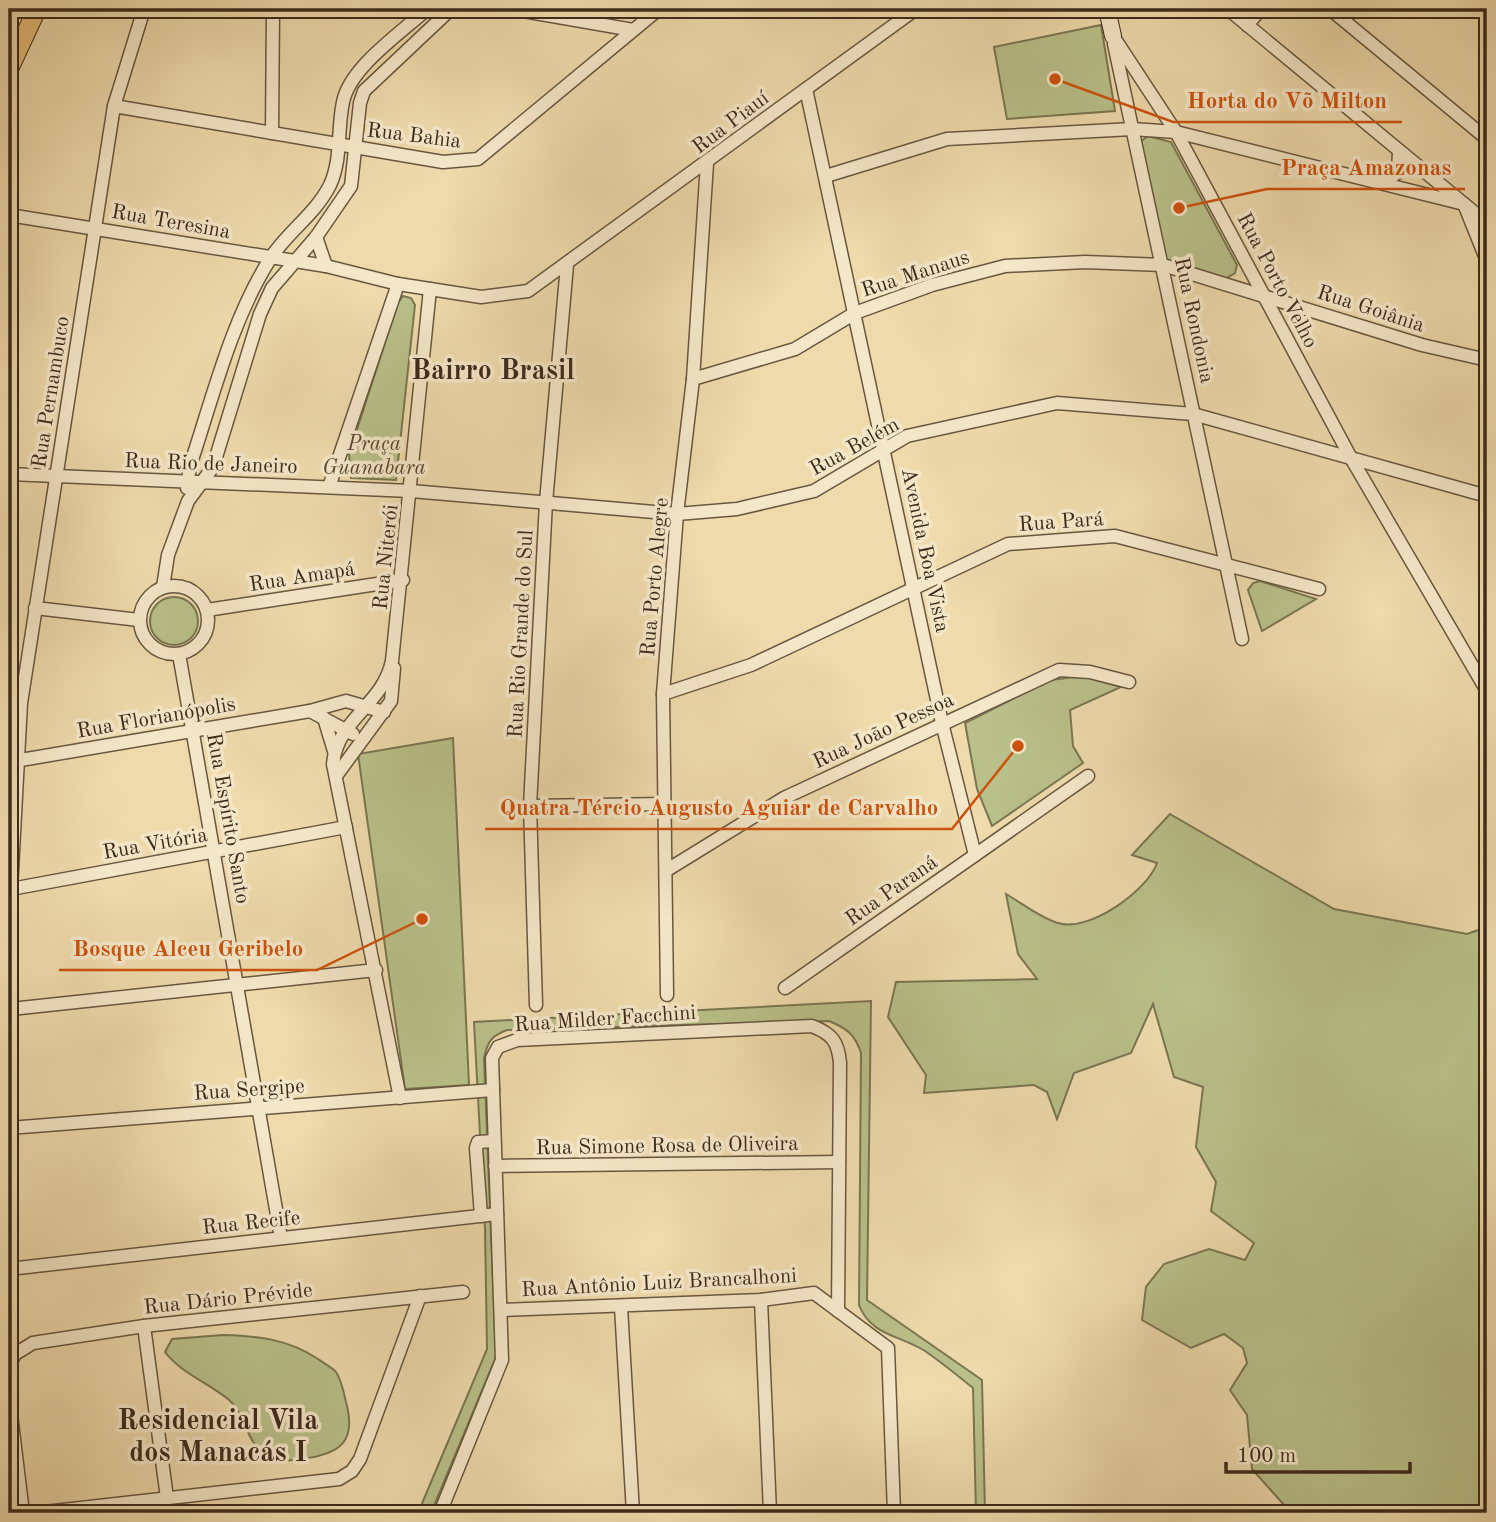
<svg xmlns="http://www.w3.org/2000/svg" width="1496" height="1522" viewBox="0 0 1496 1522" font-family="'Old Standard TT',serif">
	<rect width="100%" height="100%" fill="#eedaab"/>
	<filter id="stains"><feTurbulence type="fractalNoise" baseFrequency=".00286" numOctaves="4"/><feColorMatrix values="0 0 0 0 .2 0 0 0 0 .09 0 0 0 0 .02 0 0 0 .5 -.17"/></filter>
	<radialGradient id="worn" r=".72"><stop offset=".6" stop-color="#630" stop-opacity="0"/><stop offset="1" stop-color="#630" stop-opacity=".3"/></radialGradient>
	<g fill="#b9c089" stroke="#7a7652" stroke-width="2">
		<polygon points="1101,25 1115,111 1007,119 994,47"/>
		<polygon points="1148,136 1171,142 1237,265 1235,273 1225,279 1165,261 1140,142"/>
		<polygon points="403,296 411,298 415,305 396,480 351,478 349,454 398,303"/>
		<polygon points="1260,581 1316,599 1262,631 1248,590 1253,583"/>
		<circle cx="174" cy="621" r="24"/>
		<polygon points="1082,676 1121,687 1070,710 1073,746 1083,763 992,826 977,789 965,723 1051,680"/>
		<polygon points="453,738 469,1085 405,1089 358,754"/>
		<path d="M1170,814l164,95 133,25 20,-7v586h-218l16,-7 -33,-37 -5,-54 -17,-25 17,-27 -4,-15 -19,-14 -33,14 -49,-28 4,-33 18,-23 45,-15 36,11 9,-17 -43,-32 5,-29 -20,-35 7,-60 -29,-10 -21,-73 -22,49 -57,20 -17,46 -10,-27 -13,-7 -110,8 2,-18 -38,-58 8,-35 141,-3 -19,-25 -12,-60c16,9 34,24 52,29 31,10 90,-33 99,-60l-25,-8z"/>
		<path d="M871,1001l-4,299 115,80 3,133h-9l-3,-125c-16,-13 -32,-26 -48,-37 -25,-16 -54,-15 -66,-46l2,-252c-6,-19 -15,-25 -32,-32l-322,9c-16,6 -20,12 -23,29l12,298 -65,156h-13l69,-164 -2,-120 -11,-207z"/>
		<path d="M223,1335c35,1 65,4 95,24 5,4 14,8 18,13 5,7 8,21 10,30 11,40 -6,52 -44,57 -15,2 -26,3 -40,-7 -17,-14 -17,-39 -34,-53 -21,-17 -47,-26 -63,-47l7,-13z"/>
	</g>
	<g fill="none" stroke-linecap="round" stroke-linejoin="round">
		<defs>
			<g id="street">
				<polyline points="512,9 633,30"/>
				<polyline points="1228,9 1487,223"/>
				<polyline points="1330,9 1487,139"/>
				<polyline points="1247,25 1261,9"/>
				<polyline points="1113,36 1176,132 1351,458 1487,691"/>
				<polyline points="1114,44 1242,639"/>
				<polyline points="806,89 942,723 975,855"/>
				<polyline points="114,106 443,162 478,159 659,9"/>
				<polyline points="272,133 273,9"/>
				<polyline points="826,176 947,139 1132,129 1176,132 1464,204"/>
				<polyline points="1384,183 1398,172 1399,151"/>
				<polyline points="1464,204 1487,261"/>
				<polyline points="9,215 326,266 398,284 481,297 528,291 916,9"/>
				<polyline points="316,237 326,266"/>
				<polyline points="693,379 795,349 855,313 932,285 1005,266 1085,262 1163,265 1422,345 1487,360"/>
				<polyline points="9,474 411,491 677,514 737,509 814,491 907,436 1057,403 1193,414 1487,496"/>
				<polyline points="329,487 398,284"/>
				<path d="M187,488l3,-22c23,-69 41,-145 80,-207 17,-27 45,-44 60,-74 12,-26 7,-55 13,-83 7,-35 58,-69 84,-93"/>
				<circle cx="174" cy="620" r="34"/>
				<polyline points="163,587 168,555 188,501 213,467 260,314 272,288 316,237 351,186 360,103 364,91 451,9"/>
				<polyline points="35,608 139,620"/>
				<polyline points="207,610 403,580"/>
				<polyline points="179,654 281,1238"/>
				<polyline points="663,694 751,665 1008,544 1115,536 1319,589"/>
				<polyline points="310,711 353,734"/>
				<polyline points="324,718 334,751"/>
				<polyline points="9,762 310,711 346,701 384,712"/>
				<polyline points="336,776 391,701 394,668"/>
				<polyline points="530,806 665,804"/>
				<polyline points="667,870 784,798 1059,670 1090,672 1129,682"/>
				<polyline points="11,889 346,827"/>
				<polyline points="785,988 1088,776"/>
				<polyline points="667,995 663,694 677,514 693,379 707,163"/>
				<polyline points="536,1005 530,806 546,502 567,265"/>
				<polyline points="11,1009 376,970"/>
				<polyline points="9,1078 11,889 21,703 114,106 144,9"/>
				<path d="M400,1098l-67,-334c4,-45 50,-59 59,-103l38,-372"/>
				<polyline points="9,1128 493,1090"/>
				<polyline points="495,1166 839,1162"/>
				<polyline points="481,1216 476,1148 478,1142 494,1141"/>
				<polyline points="9,1269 497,1214"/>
				<polyline points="761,1300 770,1513"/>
				<polyline points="621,1307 633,1513"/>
				<polyline points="501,1310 761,1300 814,1293 888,1348 894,1513"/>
				<polyline points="144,1326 167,1498"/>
				<polyline points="9,1366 15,1354 33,1343 144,1326 463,1292"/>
				<polyline points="9,1398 23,1513"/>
				<polyline points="36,1513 339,1479 352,1471 360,1459 420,1296"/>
				<path d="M440,1513l62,-153 -10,-302 6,-11 19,-7 295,-14c20,8 26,15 28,37l-2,248"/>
			</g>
			<polyline id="secondary" points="1107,9 1113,36"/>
			<polyline id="primary" points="9,69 37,9"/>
		</defs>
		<use href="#street" stroke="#685740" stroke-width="15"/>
		<use href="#secondary" stroke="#3c2b1c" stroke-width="18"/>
		<use href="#primary" stroke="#3c2b1c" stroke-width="20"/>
		<use href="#street" stroke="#f4e7c8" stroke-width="12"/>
		<use href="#secondary" stroke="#f4e7c8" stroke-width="16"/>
		<use href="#primary" stroke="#e7bd76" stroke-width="18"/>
	</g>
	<g text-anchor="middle" stroke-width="7" stroke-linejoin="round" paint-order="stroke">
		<g font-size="21" fill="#3c2b1c" stroke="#f4e7c8">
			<text transform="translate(730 122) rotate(-37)" y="7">Rua Piauí</text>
			<text transform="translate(414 135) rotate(7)" y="7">Rua Bahia</text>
			<text transform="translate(171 221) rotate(10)" y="7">Rua Teresina</text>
			<text transform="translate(915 273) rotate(-18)" y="7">Rua Manaus</text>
			<text transform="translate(1278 280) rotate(62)" y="7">Rua Porto Velho</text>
			<text transform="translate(1371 308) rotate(18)" y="7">Rua Goiânia</text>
			<text transform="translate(1195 320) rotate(78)" y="7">Rua Rondonia</text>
			<text transform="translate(50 392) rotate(-81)" y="7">Rua Pernambuco</text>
			<text transform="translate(854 446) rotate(-29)" y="7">Rua Belém</text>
			<text transform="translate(211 463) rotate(2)" y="7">Rua Rio de Janeiro</text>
			<text transform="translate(1061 521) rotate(-4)" y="7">Rua Pará</text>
			<text transform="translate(926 550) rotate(78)" y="7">Avenida Boa Vista</text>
			<text transform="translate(385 557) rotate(-84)" y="7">Rua Niterói</text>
			<text transform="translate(302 576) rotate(-9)" y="7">Rua Amapá</text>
			<text transform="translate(654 577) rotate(-85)" y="7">Rua Porto Alegre</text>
			<text transform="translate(520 634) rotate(-87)" y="7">Rua Rio Grande do Sul</text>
			<text transform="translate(156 717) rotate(-10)" y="7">Rua Florianópolis</text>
			<text transform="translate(883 730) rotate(-25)" y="7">Rua João Pessoa</text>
			<text transform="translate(229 818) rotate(80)" y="7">Rua Espírito Santo</text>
			<text transform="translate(155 843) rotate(-10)" y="7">Rua Vitória</text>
			<text transform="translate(891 890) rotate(-35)" y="7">Rua Paraná</text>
			<text transform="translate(605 1018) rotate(-4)" y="7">Rua Milder Facchini</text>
			<text transform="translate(249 1089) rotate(-4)" y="7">Rua Sergipe</text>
			<text transform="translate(667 1145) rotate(-1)" y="7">Rua Simone Rosa de Oliveira</text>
			<text transform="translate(251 1222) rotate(-6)" y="7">Rua Recife</text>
			<text transform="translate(659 1282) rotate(-3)" y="7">Rua Antônio Luiz Brancalhoni</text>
			<text transform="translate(228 1298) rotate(-6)" y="7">Rua Dário Prévide</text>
		</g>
		<g font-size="21" font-style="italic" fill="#554932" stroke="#f4e7c8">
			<text x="374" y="450">Praça<tspan x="374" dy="24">Guanabara</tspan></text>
		</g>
		<g font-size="28" font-weight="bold" fill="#3c2b1c" stroke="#f4e7c8">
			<text x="493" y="379">Bairro Brasil</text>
			<text x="218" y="1429">Residencial Vila<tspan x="218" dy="32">dos Manacás I</tspan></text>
		</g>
	</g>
	<path fill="none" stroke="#ce520e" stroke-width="2.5" d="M1055 79L1173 122H1402M1179 208L1267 189H1465M1018 746L952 829H485M422 919L317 970H59"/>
	<g fill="#ce520e" stroke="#f4e7c8" stroke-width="2.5">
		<circle cx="1055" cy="79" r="7"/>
		<circle cx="1179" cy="208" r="7"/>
		<circle cx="1018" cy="746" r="7"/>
		<circle cx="422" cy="919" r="7"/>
	</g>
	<g font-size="23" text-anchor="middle" font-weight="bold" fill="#ce520e" stroke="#f4e7c8" stroke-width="7" stroke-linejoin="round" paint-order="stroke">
		<text x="1287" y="108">Horta do Võ Milton</text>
		<text x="1366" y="175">Praça Amazonas</text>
		<text x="719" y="815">Quatra Tércio Augusto Aguiar de Carvalho</text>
		<text x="188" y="956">Bosque Alceu Geribelo</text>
	</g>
	<rect width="1496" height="1522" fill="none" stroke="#eedaab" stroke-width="35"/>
	<rect x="10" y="10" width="1475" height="1501" fill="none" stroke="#3c2b1c" stroke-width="3.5"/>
	<rect x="18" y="18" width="1461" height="1487" fill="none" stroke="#3c2b1c" stroke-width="2"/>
	<path d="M1226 1462v10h184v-10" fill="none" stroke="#3c2b1c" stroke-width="3.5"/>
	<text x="1237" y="1462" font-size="21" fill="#3c2b1c" stroke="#f4e7c8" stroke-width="5" paint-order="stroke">100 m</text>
	<rect width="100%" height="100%" filter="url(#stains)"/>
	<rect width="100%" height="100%" fill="url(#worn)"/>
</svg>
